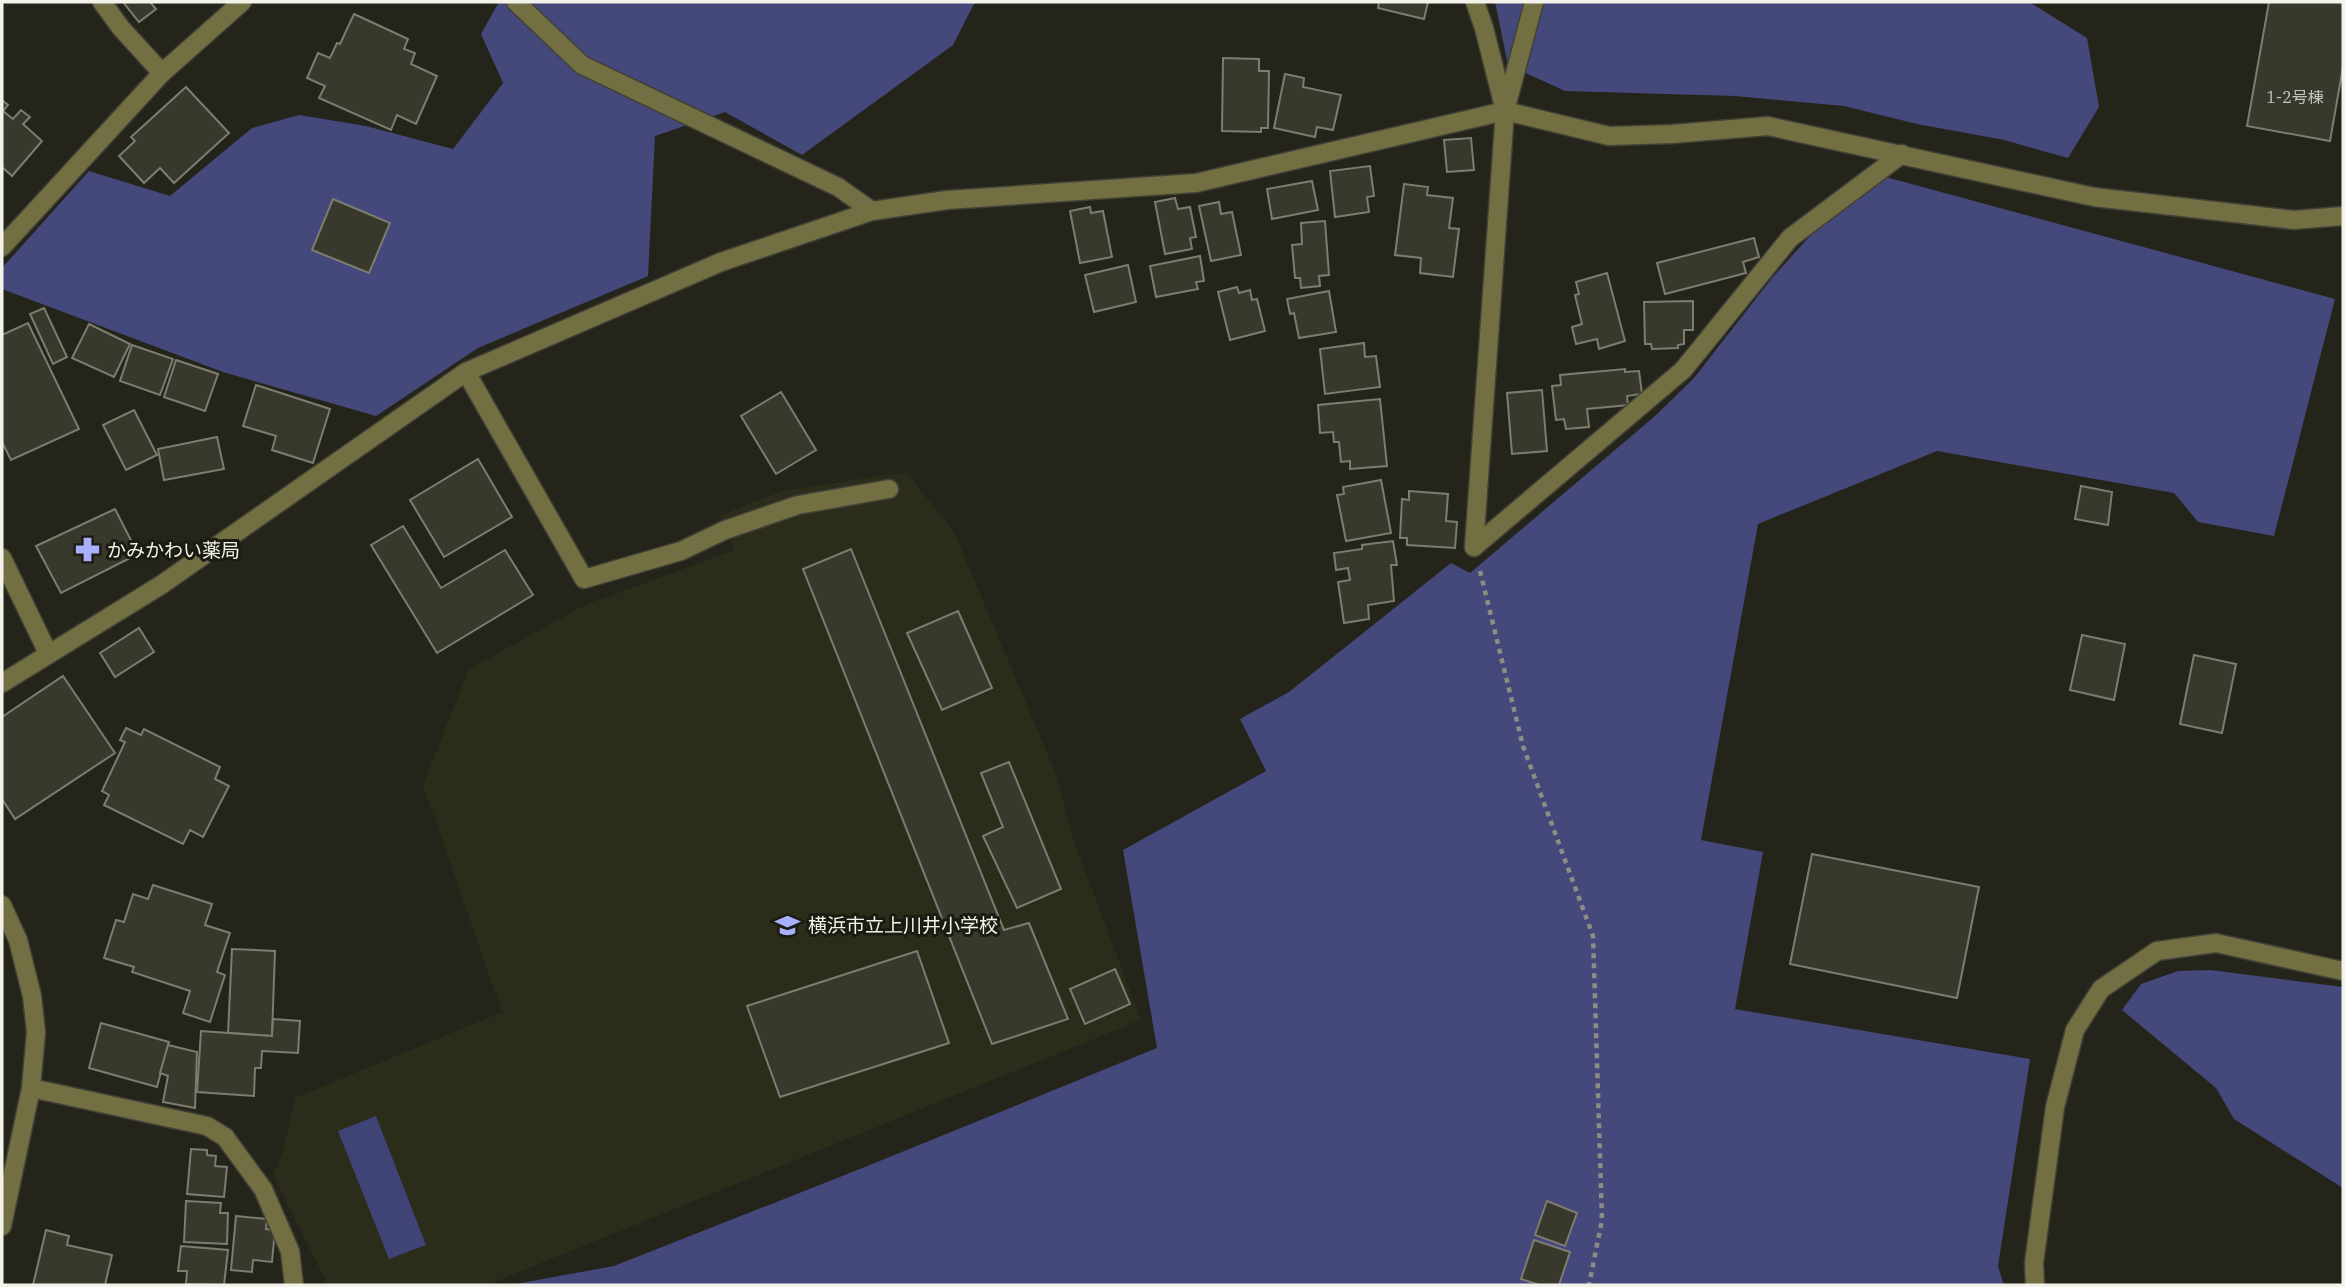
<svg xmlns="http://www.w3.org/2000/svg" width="2345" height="1287" viewBox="0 0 2345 1287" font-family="'IBM Plex Serif','Noto Sans JP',serif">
	<rect width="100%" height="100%" fill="#25241a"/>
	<polygon fill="#2c2c1b" points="906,472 954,532 1056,774 1073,839 1141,1020 487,1285 328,1285 273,1176 283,1151 295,1098 502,1012 423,785 469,669 585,605 735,550 719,516 782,491"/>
	<g fill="#44487b">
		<polygon points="499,2 975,2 953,45 802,155 725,112 655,136 648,276 478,348 376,416 223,372 2,289 2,268 89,171 170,196 252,128 299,115 366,126 453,149 503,83 481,34"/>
		<polygon points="1495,2 2029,2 2087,38 2099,107 2068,158 2004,140 1917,124 1844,106 1735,96 1565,91 1508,65"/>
		<polygon points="1882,176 2335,299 2274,536 2198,522 2174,493 1937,451 1758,524 1701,840 1763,852 1735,1009 2030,1059 1998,1266 2004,1285 510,1285 614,1266 865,1167 1157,1048 1123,850 1266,771 1240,719 1289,692 1451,563 1470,573 1655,416 1694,378 1772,278 1811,235 1837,211"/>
		<polygon points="2211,970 2343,987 2343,1188 2234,1119 2216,1088 2122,1010 2141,984 2178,971"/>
	</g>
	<polygon fill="#3f4376" points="376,1116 426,1245 389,1259 338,1131"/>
	<g fill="#38382d" stroke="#7d7c70" stroke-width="2">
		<polygon points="123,2 150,2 156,9 139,22"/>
		<polygon points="1379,2 1428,2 1424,19 1378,8"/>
		<polygon points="2269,2 2343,2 2343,67 2330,141 2247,126"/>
		<polygon points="354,14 408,39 404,49 415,53 411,64 437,76 416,124 397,115 391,130 319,98 325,86 307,78 318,53 330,58 337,43 340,44"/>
		<polygon points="1223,58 1259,59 1259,71 1269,71 1268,128 1261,128 1261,132 1222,131"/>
		<polygon points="1285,74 1304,78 1303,87 1341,95 1333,130 1317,127 1315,137 1274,128"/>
		<polygon points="186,87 229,133 174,183 160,168 144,183 119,156 135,141 131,137"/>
		<polygon points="2,100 8,105 3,111 13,119 21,110 30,117 23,124 42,141 12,176 2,167"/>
		<polygon points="1471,138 1474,170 1447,172 1444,140"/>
		<polygon points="1370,166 1374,196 1367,197 1369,212 1335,217 1330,171"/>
		<polygon points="1312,181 1318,210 1272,219 1267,189"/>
		<polygon points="1404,184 1428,187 1427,195 1453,198 1449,228 1459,229 1453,277 1420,273 1421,258 1395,255"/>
		<polygon points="1175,198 1178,209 1190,207 1196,237 1190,238 1192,249 1165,254 1155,202"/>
		<polygon points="333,199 390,223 369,273 312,250"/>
		<polygon points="1219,202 1221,214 1232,212 1241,255 1211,261 1199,206"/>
		<polygon points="1090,207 1091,213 1103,211 1112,257 1080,263 1070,211"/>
		<polygon points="1325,221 1329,275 1319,276 1320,286 1301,288 1300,278 1295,278 1292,245 1302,244 1301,223"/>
		<polygon points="1754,238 1759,257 1743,262 1746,273 1665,294 1657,263"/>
		<polygon points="1200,256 1204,281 1196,282 1198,289 1156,297 1150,266"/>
		<polygon points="1128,265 1136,302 1094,312 1085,275"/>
		<polygon points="1607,273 1625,341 1599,349 1597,339 1576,344 1572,327 1582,324 1575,295 1579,294 1576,282"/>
		<polygon points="1237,287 1239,293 1250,290 1252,300 1257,299 1265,331 1230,340 1218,292"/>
		<polygon points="1329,291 1336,332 1299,338 1294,313 1290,314 1287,299"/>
		<polygon points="1693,301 1693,330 1684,330 1684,344 1678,345 1678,348 1652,349 1651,344 1645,344 1644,302"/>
		<polygon points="44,308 67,357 53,364 30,314"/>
		<polygon points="28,323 79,429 11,460 2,442 2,335"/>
		<polygon points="89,324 130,344 114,377 72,358"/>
		<polygon points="1364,343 1365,357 1376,356 1380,387 1325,394 1320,349"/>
		<polygon points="132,345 173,359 160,395 120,381"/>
		<polygon points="176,360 218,374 205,411 164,397"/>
		<polygon points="1625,369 1625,372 1639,371 1642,394 1627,396 1628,405 1587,409 1589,427 1566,429 1564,419 1556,420 1552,386 1561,385 1560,375"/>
		<polygon points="256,385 330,409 313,463 272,450 276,436 243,426"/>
		<polygon points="1542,390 1547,451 1512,454 1507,393"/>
		<polygon points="781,392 816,450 776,474 741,416"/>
		<polygon points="1380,399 1387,466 1350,469 1350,461 1341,462 1339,442 1334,442 1333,432 1320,433 1318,405"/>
		<polygon points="134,410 157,455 126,470 103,425"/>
		<polygon points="217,437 224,469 164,480 158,449"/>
		<polygon points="478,459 512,517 444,557 410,500"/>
		<polygon points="1381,480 1391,533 1346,541 1337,495 1344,494 1343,487"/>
		<polygon points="2081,486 2112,492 2108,525 2075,519"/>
		<polygon points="1409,491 1448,494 1446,521 1457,522 1455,548 1407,545 1407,538 1400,538 1402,499 1409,500"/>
		<polygon points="115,509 138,554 61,593 36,546"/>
		<polygon points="403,526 441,588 505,550 533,595 437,653 371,545"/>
		<polygon points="1393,541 1397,565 1391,565 1394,601 1368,605 1369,619 1344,623 1338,582 1350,580 1348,568 1336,570 1334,553 1362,549 1362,545"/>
		<polygon points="851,549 1004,930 1029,923 1068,1019 992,1044 803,569"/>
		<polygon points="958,611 992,688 942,710 907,633"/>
		<polygon points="139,628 154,652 115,677 100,653"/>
		<polygon points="2082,635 2125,644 2114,700 2070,690"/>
		<polygon points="2194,655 2236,664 2222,733 2180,724"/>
		<polygon points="63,676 115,753 15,819 2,799 2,717"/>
		<polygon points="126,728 141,735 144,729 220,767 215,779 229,786 203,837 190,830 183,844 104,805 109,795 102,791 125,742 120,740"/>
		<polygon points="1009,762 1061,889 1017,908 983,836 1003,827 981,773"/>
		<polygon points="1812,854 1979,887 1957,998 1790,964"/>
		<polygon points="153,885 212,904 205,925 230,933 217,972 225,975 210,1022 183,1013 190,991 132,972 134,967 104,958 116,920 124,922 133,894 148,899"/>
		<polygon points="232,949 275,951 272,1036 228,1033"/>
		<polygon points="917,951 949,1043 780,1097 747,1006"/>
		<polygon points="1115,969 1130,1004 1085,1024 1070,989"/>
		<polygon points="273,1019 300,1021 298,1053 262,1051 261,1068 255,1068 254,1096 197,1092 201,1031 272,1036"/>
		<polygon points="101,1023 169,1042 157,1087 89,1068"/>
		<polygon points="168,1045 197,1052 195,1108 163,1102 168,1076 160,1073"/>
		<polygon points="191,1149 207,1150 207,1155 216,1156 215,1166 227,1167 224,1197 187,1194"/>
		<polygon points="186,1201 221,1203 220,1213 228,1213 227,1244 184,1242"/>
		<polygon points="1547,1201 1577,1213 1565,1246 1535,1235"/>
		<polygon points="236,1216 267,1219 266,1229 275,1230 272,1262 253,1260 252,1272 231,1270"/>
		<polygon points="46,1230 69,1236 67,1245 112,1255 105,1285 33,1285"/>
		<polygon points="1534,1240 1570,1252 1559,1285 1540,1285 1521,1279"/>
		<polygon points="181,1246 228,1250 224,1285 186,1284 187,1271 178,1271"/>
	</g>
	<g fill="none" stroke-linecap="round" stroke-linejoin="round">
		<defs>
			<g id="service">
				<polyline points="102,2 121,28 162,73"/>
				<polyline points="516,2 582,65 838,187 872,211"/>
				<polyline points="1505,111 1609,136 1672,134 1768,126 2094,197 2294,220 2343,216"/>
				<polyline points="1474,547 1683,370 1790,238 1902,154"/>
				<polyline points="2,558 48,653"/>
				<polyline points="225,1137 263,1189 290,1251 294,1285"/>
			</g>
			<g id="minor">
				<polyline points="2,247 162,73 242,2"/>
				<polyline points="466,372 584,579 681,551 725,530 798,505 889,489"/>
				<polyline points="1474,547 1505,111 1534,2"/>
				<polyline points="2,683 161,585 466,372 721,262 872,211 947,200 1196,183 1505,111 1484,28 1475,2"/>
				<polyline points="31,1088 207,1126 225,1137"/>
				<polyline points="2035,1285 2034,1263 2055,1107 2075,1030 2101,989 2157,951 2216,943 2343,971"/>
			</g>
			<polyline id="tertiary" points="2,905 18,940 32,996 36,1032 31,1088 2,1226"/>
		</defs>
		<use href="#service" stroke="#424137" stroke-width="21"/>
		<use href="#minor" stroke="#424137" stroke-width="21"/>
		<use href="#tertiary" stroke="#424137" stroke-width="21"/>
		<polyline stroke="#8d8d84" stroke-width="4.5" stroke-dasharray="5 5" stroke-linecap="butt" points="1480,571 1523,746 1593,936 1602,1220 1589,1285"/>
		<use href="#service" stroke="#726f42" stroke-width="18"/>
		<use href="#minor" stroke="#726f42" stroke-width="18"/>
		<use href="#tertiary" stroke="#726f42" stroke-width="18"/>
	</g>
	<defs>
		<symbol id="pharmacy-bare" viewBox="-9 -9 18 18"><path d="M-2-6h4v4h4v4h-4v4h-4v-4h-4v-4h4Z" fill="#a8b0fc" stroke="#1b1b11" stroke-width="2.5" paint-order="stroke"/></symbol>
		<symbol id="school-bare" viewBox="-9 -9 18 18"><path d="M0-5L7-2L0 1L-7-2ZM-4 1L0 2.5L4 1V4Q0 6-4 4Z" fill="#a8b0fc" stroke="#1b1b11" stroke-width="2.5" paint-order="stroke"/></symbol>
	</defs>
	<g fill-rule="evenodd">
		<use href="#pharmacy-bare" x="70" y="532" width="35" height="35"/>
		<use href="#school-bare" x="770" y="908" width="35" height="35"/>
	</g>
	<g text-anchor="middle" stroke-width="6" stroke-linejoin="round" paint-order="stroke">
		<g font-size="16" fill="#c4c4bc">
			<text x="2295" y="103">1-2号棟</text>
		</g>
		<g font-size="19" fill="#f3f3ec" stroke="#1b1b11" text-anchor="start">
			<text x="107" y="557">かみかわい薬局</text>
			<text x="808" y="932">横浜市立上川井小学校</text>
		</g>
	</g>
	<rect width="2345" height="1287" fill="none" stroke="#f3f3ec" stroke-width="7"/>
</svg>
